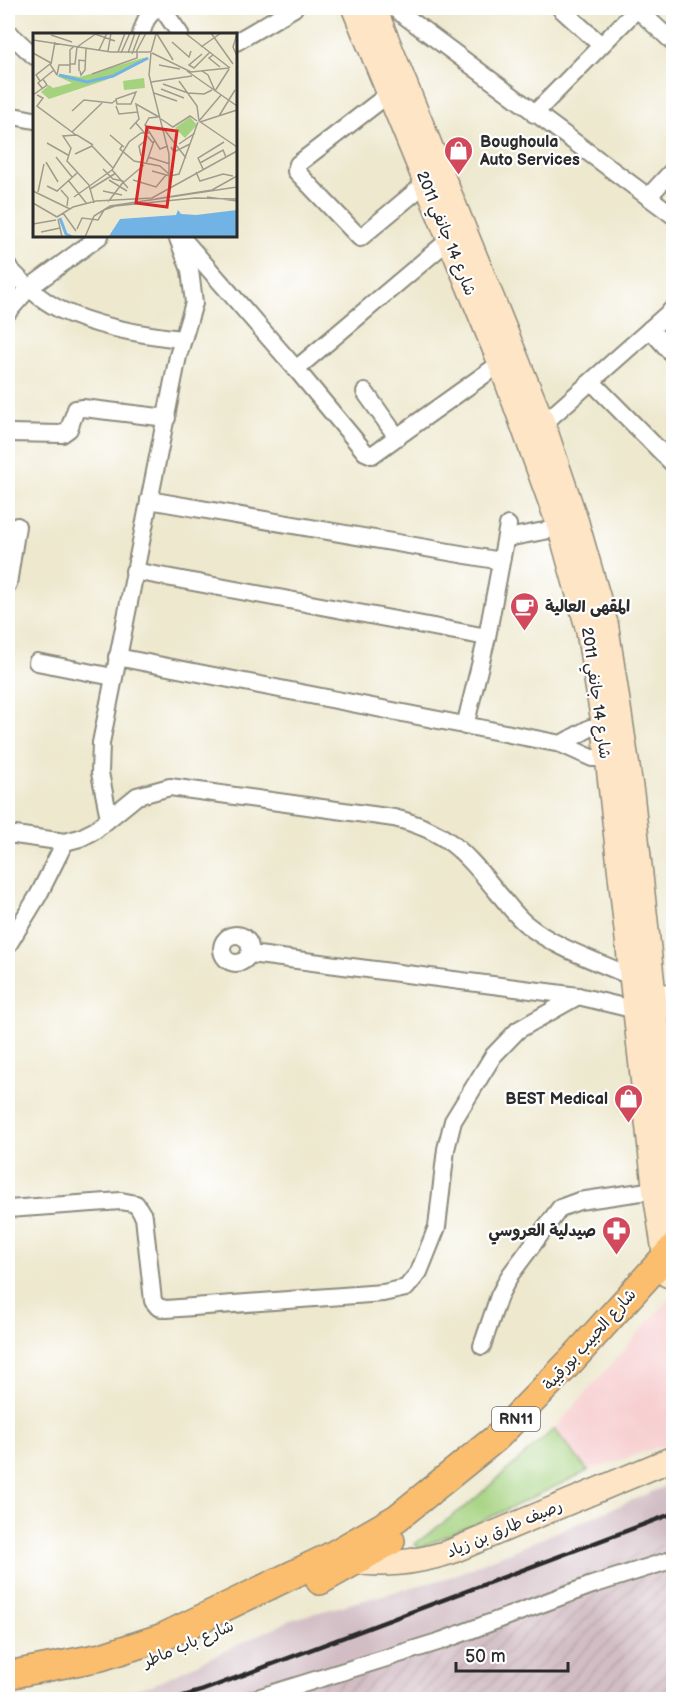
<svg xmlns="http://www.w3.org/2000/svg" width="681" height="1707" viewBox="0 0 681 1707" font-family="'Balsamiq Sans','Playpen Sans Arabic',sans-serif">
	<defs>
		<pattern id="industrial-furrows" width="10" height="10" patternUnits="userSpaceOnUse" patternTransform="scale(1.5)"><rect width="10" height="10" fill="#d2bdc5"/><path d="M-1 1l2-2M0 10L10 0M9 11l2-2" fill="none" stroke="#b4a3a9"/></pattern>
	</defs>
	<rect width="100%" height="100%" fill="#fff"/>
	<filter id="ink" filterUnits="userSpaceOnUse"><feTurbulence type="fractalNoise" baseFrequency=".0167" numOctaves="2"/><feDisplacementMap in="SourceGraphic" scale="12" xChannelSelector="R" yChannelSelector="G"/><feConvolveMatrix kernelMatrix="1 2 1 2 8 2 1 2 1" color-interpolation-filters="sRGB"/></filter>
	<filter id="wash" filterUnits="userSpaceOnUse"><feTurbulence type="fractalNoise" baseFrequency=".008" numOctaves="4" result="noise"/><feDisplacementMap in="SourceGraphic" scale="24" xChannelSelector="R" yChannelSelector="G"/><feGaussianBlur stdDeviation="1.35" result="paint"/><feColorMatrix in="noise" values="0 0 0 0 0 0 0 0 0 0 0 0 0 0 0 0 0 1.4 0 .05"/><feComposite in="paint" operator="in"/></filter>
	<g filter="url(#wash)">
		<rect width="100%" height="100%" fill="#ede8ce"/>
		<polygon fill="#f7cfd0" points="673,1294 673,1442 588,1471 554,1429"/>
		<polygon fill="url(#industrial-furrows)" points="673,1540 673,1699 239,1700 304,1681 608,1562"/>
		<polygon fill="#d2bdc5" points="673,1483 673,1540 608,1562 412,1648 239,1699 82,1700 152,1685 293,1619 450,1577"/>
		<polygon fill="#a4d27f" stroke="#687e55" stroke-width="1.5" points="554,1429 588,1471 478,1523 418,1548 415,1544 470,1503"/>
	</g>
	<g filter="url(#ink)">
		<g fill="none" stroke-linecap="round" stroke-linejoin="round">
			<defs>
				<g id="street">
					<polyline points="162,8 180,34"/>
					<polyline points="394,8 674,216"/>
					<polyline points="560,8 601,45"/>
					<polyline points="637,9 674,43"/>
					<polyline points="8,32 34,56"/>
					<polyline points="141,34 146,20 155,8"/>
					<polyline points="236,42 294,8"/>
					<polyline points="390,93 298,164 296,171 360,238 427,182"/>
					<polyline points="534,114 638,8"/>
					<polyline points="8,115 34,120"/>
					<polyline points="648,197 674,169"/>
					<polyline points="182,238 296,369 365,452 372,455 379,450 509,357"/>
					<path d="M8,267c15,16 32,33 53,43 36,17 82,25 121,29"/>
					<polyline points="8,312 29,288 100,236"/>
					<polyline points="650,329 674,356"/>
					<polyline points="296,369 450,239"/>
					<polyline points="592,382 674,465"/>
					<polyline points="365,392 397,437"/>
					<polyline points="543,424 674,308"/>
					<polyline points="8,433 62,434 69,429 76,409 83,408 167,418"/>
					<polyline points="149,500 501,561"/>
					<polyline points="507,538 560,528"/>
					<polyline points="134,571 487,637"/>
					<polyline points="8,584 17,526"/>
					<polyline points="117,657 561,744 592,758 618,758"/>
					<polyline points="37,662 113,677"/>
					<polyline points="465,726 487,637 508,525"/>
					<polyline points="561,744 590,728 613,725"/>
					<polyline points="109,818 100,773 101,743 178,356 194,303 190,270 177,236"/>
					<path d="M8,834l57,8 15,-4 14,-7 43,-35 33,-9 224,31c54,13 70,34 104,75 9,10 17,22 28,31 29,24 71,37 106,53"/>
					<circle cx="236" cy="949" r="14"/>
					<polyline points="8,945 39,894 65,842"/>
					<polyline points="250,954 578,996 636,1010 674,1008"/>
					<polyline points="643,993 674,993"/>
					<polyline points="8,1209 121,1201 136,1204 144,1217 153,1301 158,1307 166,1309 383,1293 406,1288 419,1272 437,1227 446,1149 453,1121 493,1056 518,1030 578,996"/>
					<polyline points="482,1346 499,1296 510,1275 560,1208 579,1201 655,1190"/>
					<polyline points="251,1700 441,1641 592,1585 674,1559"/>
				</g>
				<g id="secondary">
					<polyline points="354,8 500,362 560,528 588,629 604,725 655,1190 668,1275"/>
					<polyline points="374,8 543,424 576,521 606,625 632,797 674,1183"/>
					<path d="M346,1560c36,7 68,3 104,-8l224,-94"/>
				</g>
				<g id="primary">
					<polyline points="320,1581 391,1541"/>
					<polyline points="8,1675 101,1657 163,1637 329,1557 397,1518 496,1438 571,1361 674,1247"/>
				</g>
			</defs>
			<use href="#street" stroke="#8c8a7c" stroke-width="20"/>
			<use href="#secondary" stroke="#8c8a7c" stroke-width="27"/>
			<use href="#primary" stroke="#8c8a7c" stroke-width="30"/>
			<use href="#street" stroke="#fff" stroke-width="16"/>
			<use href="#secondary" stroke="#fde5c5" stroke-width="24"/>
			<use href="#primary" stroke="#fbbd6e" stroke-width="27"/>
			<polyline stroke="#2b2b2b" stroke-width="4.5" points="170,1700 201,1691 674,1513"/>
		</g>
	</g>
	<defs>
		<symbol id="shop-pin" viewBox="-11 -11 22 30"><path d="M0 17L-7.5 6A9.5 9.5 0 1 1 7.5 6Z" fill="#d1495b" stroke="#fff"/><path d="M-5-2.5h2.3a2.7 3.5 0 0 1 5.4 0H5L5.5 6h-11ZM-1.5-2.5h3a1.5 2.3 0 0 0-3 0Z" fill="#fff"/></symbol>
		<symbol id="cafe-pin" viewBox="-11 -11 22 30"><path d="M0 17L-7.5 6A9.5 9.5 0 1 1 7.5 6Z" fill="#d1495b" stroke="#fff"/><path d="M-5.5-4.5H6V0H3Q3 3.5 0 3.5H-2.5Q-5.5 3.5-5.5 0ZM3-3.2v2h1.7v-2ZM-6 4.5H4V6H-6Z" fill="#fff"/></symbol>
		<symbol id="pharmacy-pin" viewBox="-11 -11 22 30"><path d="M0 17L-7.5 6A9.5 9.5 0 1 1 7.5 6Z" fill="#d1495b" stroke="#fff"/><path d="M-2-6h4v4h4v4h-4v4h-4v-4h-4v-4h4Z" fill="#fff"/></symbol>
	</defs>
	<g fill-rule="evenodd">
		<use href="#shop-pin" x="442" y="134" width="33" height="45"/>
		<use href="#cafe-pin" x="508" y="590" width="33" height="45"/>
		<use href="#shop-pin" x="612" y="1082" width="33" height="45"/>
		<use href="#pharmacy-pin" x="600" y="1214" width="33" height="45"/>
	</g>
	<g text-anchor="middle" stroke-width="4.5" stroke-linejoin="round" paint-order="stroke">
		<rect fill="#fff" stroke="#6b6b6b" stroke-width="1.5" x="492" y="1407" width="48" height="24" rx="4.5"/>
		<g font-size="15" font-weight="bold" fill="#2b2b2b">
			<text x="516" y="1424">RN11</text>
		</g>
		<g font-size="16" font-weight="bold" fill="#2b2b2b" stroke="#fff" text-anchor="start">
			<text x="480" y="147">Boughoula<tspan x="480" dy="18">Auto Services</tspan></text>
			<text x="545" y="612">المقهى العالية</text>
			<text x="608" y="1104" text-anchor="end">BEST Medical</text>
			<text x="596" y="1236" text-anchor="end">صيدلية العروسي</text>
		</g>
		<g font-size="16" fill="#2b2b2b" stroke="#fff">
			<text transform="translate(447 233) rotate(68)" y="6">شارع 14 جانفي 2011</text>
			<text transform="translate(597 693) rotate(82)" y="6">شارع 14 جانفي 2011</text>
			<text transform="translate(589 1339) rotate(-48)" y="6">شارع الحبيب بورقيبة</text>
			<text transform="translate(504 1528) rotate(-23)" y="6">رصيف طارق بن زياد</text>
			<text transform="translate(188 1643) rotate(-23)" y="6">شارع باب ماطر</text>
		</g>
	</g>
	<g transform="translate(33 33)">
		<rect width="204" height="204" fill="#ede8ce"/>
		<path d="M110,25h6l-43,22 -57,19 -8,-7 8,-7 4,3 19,-5 -15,-7 3,-2 20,3zM111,45l1,10 -21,2 -1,-9z" fill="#a4d27f"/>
		<path d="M157,84l7,8 -12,13 -10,-10z" fill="#a4d27f"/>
		<path d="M145,177l3,4 15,1 41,-5v27l-128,-1 11,-17 56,-4z" fill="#72b3e6"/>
		<path fill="none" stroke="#72b3e6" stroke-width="3" d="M26,42l28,7 26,-6 35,-18M27,185l6,16 6,3"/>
		<path fill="none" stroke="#9f9c8d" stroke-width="1.5" d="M152,0l45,35M178,0l22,31M62,1l20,7M124,1l16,26M204,1l-4,13 4,9M18,2l21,7M0,7l78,12h40M139,9l17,15 2,-6M44,14l20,-14M168,14l20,-14M66,17l8,-17M75,18l3,-18M85,19l7,-19M103,19l10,-19M118,19l5,-18M0,20l18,10M88,20l9,-20M95,20l7,-20M118,20l-2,22 20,79v34M119,20l39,19 38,-4M99,21l8,-21M169,21l-13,11 5,3 16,-16M180,22l-4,3 11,9M18,31l4,-22M37,31h5l2,-17M126,32l21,4M46,38v-11l7,1M47,38l1,4 4,-5 1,-21M154,38l50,35M169,38l6,4 7,16M37,40v-23l4,-4M59,41l45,-16v-6M24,42l2,-10h11M7,48l-4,-6 14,-11 7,11M146,48l18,25 2,15M118,49l41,-6M130,51l25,9 16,1 8,-4M10,56l-5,-6 16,-13M128,56l23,9M182,58l14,-22M103,59l-5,12h-14l-1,-5zM121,60l23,8M0,62l14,-10 -4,-6M4,62l6,3 -6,8 39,29M83,73l3,8 19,-2M39,78l12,-11 28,3 4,-3M186,83l16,-26M125,84l-9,1 -4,7 15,24 8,-3M128,86l12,8 17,-11 7,5M166,88l38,26M166,88l22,-26M167,89l37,-12M103,90l17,20M130,95l23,30M97,96l9,-10 -3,-15 23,13M39,99l30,-29M77,102l14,12M14,110l21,12M146,111l16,-11M60,112l-16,-10 -14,1 8,12 -4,13 22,24 5,18M89,113l-2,3 14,12 26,5 9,8M138,114l3,5 16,-8M42,121l17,-8 21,22M108,123l-2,-10 8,-7M23,124l16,20M115,124l22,7M13,129l12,20M167,130l23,-13 3,7M113,131l8,-23M70,136l10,10 10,2M170,136l-5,-11 26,-16M119,138l18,5 9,-2 19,-52M163,139l4,9 23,-7 10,2M35,147l19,24M76,147l18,11M100,147l23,7 10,-12M91,149l20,-17M14,153l10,5 20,-18M95,155l-16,-18 17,-28 12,-9h9M57,156l26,-16M28,157l7,8 -1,8M0,158l37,18M70,158l19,4M5,159l6,-28M41,164l38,-27M174,164l30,4M122,166l57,-9 25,-14M75,169l16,-21M0,170l24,14M30,180l13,18M24,184l16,-10 23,-6 56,-3 85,-47M25,186l4,18M0,191l23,-4M23,196l-15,3 19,-4M44,196l5,-11 16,2 6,-10 11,-4 80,-8 42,1M52,204l9,-21 16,-10 127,-19"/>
		<path fill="#d62828" fill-opacity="0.15" stroke="#d62828" stroke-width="3" d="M114,94l30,4 -10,76 -31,-4z"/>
		<rect width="204" height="204" fill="none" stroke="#2b2b2b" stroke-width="3"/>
	</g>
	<rect width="681" height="1707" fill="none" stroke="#fff" stroke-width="30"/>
	<path d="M456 1662v9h112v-9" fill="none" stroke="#2b2b2b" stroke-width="3"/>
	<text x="465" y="1662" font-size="18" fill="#2b2b2b" stroke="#ffffff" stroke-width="4.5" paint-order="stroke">50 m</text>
</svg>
